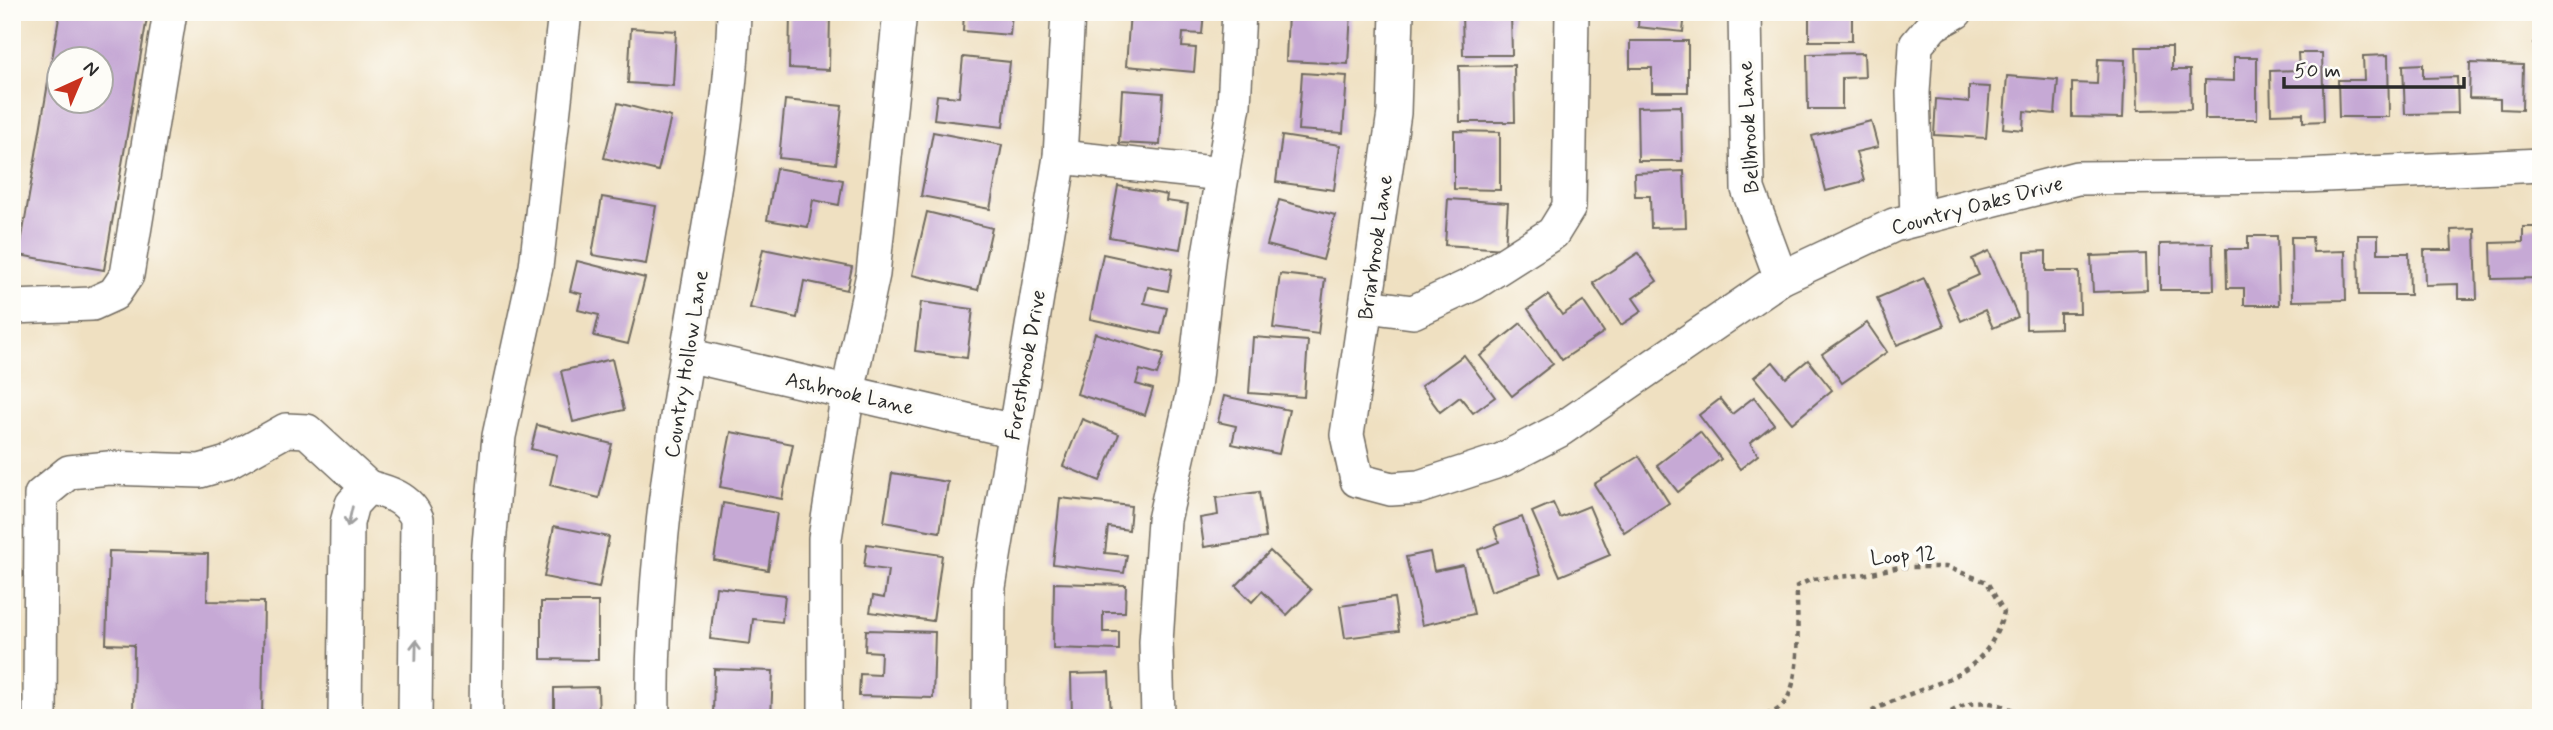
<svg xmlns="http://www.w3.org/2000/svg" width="2553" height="730" viewBox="0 0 2553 730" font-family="Mynerve,sans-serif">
	<rect width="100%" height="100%" fill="#fdfcf7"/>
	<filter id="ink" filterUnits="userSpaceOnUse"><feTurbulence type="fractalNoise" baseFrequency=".0143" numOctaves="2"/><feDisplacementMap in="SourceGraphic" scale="14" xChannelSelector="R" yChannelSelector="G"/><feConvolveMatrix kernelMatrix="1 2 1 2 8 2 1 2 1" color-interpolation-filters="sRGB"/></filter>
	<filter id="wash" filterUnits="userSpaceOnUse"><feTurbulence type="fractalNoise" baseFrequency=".00686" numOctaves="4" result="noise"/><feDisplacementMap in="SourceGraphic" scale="28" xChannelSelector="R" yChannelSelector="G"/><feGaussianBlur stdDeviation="1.57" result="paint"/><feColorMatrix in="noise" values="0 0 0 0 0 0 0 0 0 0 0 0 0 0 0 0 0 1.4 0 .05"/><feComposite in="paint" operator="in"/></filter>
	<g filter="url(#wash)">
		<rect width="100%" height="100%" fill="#efe0c1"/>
		<g id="blocks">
			<g fill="#c6a9d5" fill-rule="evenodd">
				<path d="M60,12h88l-44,258 -85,-15zM60,60h42v42h-42z"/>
				<polygon points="790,12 830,12 829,70 789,68"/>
				<polygon points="964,12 1012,12 1010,35 963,31"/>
				<polygon points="1130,12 1204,12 1202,34 1183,33 1182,47 1196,48 1194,72 1126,66"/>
				<polygon points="1288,12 1351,12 1348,64 1286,61"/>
				<polygon points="1462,12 1511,12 1512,55 1463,55"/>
				<polygon points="1639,12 1685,12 1683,32 1638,27"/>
				<rect x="1809" y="12" width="43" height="29"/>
				<polygon points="631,28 676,31 673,86 628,83"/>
				<polygon points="1630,41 1688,41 1688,92 1652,92 1652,68 1630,68"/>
				<polygon points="2534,43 2541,43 2541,102 2535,102"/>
				<polygon points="2136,47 2172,47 2172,70 2190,70 2191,109 2138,110"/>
				<polygon points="1864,53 1865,77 1842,78 1842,109 1808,109 1807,54"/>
				<polygon points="2298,53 2322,53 2324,121 2303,122 2303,113 2271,114 2270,71 2299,70"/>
				<polygon points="2388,55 2389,117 2339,117 2338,80 2364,80 2363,56"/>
				<polygon points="963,57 1010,62 1003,127 934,119 937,95 959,97"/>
				<polygon points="2234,57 2257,57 2257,119 2205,119 2205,80 2234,81"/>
				<polygon points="2098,59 2125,60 2123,118 2072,117 2072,83 2097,84"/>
				<polygon points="2470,63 2523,65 2522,110 2500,109 2500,99 2469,98"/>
				<polygon points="2423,64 2423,78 2457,77 2458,113 2405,114 2403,65"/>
				<polygon points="1514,65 1515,122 1460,122 1459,66"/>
				<polygon points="1302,73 1347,76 1343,133 1298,130"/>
				<polygon points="2007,76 2058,80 2055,114 2024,111 2023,130 2003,128"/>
				<polygon points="1969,86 1990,87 1986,138 1934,135 1936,99 1969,102"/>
				<polygon points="1122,90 1163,93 1160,145 1119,143"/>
				<polygon points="785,100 842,106 836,164 779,158"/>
				<polygon points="618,103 671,117 658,171 604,158"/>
				<polygon points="1681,106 1682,161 1638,161 1637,107"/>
				<polygon points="1871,121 1878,147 1856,152 1864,181 1826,191 1812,136"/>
				<polygon points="1454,131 1500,132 1500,190 1454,189"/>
				<polygon points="933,132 1002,145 990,209 921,196"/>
				<polygon points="1282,136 1340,145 1334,190 1276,182"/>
				<polygon points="776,168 843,180 839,205 813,200 808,227 767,220"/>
				<polygon points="1684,171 1686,227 1651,228 1650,196 1635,196 1634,173"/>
				<polygon points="1118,186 1167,195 1166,201 1188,204 1180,249 1109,237"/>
				<polygon points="602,197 656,206 646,264 592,255"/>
				<polygon points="1448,199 1508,203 1505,249 1445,245"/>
				<polygon points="1279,200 1335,215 1323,260 1267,245"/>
				<polygon points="927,212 992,228 978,290 912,275"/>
				<polygon points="2523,227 2541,227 2541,278 2492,279 2491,243 2523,242"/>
				<polygon points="2475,229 2477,299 2458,299 2458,284 2425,285 2424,250 2452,250 2451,230"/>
				<polygon points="2358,235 2378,235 2378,253 2409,253 2410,295 2359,295"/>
				<polygon points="2248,236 2277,236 2279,305 2244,305 2244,288 2227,288 2226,249 2248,249"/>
				<polygon points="2291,237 2312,237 2313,252 2345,251 2346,300 2292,301"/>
				<polygon points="2213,243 2214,290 2160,290 2160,244"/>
				<polygon points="763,249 852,267 847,290 804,281 797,318 750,308"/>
				<polygon points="1989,251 2018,317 1993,328 1985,310 1961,321 1947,289 1979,275 1972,259"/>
				<polygon points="2046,251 2046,271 2079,271 2080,313 2060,313 2060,328 2026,329 2025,252"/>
				<polygon points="1638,253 1657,281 1633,298 1642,311 1621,325 1593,283"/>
				<polygon points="1103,254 1172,269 1168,291 1148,287 1144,303 1167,308 1161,334 1090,319"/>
				<polygon points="2146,254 2147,290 2093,292 2091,256"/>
				<polygon points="577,261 645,278 628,344 594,336 599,315 578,310 582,294 570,291"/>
				<polygon points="1280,274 1325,279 1318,334 1273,328"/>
				<polygon points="1924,278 1944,326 1897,345 1877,298"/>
				<polygon points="1548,295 1562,315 1583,301 1604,332 1562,360 1528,309"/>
				<polygon points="921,302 973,309 967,358 915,351"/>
				<polygon points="1521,323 1553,364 1512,396 1480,356"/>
				<polygon points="1867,323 1887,352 1842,383 1822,354"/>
				<polygon points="1095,333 1164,354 1157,375 1140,370 1136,384 1153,389 1145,415 1077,394"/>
				<polygon points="1253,337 1308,341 1304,397 1249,393"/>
				<polygon points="1464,355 1495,397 1473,413 1460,397 1440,412 1421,386"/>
				<polygon points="612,359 624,410 573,422 561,371"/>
				<polygon points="1808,360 1832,390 1792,423 1754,377 1773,362 1786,378"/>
				<polygon points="1224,396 1289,410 1279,454 1232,444 1236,426 1218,422"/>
				<polygon points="1754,397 1774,424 1750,443 1758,455 1740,469 1699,415 1720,399 1732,414"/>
				<polygon points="1082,419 1119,434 1100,481 1063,466"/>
				<polygon points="537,425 612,444 599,498 550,485 557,455 531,449"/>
				<polygon points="731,432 793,444 782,499 720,487"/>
				<polygon points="1700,432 1721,459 1678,492 1657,465"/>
				<polygon points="1639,456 1669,503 1624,532 1594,484"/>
				<polygon points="892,473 948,482 940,532 884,522"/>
				<polygon points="1259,492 1266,538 1204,547 1200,518 1218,515 1216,498"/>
				<polygon points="1060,498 1131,506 1129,530 1108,527 1105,553 1127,555 1124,573 1053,564"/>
				<polygon points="723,503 777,513 768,570 714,560"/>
				<polygon points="1553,503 1560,518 1589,506 1610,555 1560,576 1532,512"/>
				<polygon points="1522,517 1541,574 1491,591 1478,550 1499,542 1494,527"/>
				<polygon points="554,526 609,537 599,588 544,577"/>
				<polygon points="867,544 942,555 933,621 870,612 873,596 884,598 888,570 864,567"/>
				<polygon points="109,551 208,554 207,601 264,602 262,718 133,718 134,645 106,644"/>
				<polygon points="1270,551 1311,590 1287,615 1262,591 1252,602 1236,586"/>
				<polygon points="1430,552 1434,571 1463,565 1474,614 1422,625 1406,557"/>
				<polygon points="1054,583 1126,585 1125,612 1103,612 1103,632 1119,632 1119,650 1053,648"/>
				<polygon points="716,587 785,595 782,622 753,619 750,644 710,639"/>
				<polygon points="1394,598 1399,631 1345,638 1340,606"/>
				<polygon points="541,602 598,602 598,660 541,659"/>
				<polygon points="866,630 935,632 933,698 859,696 860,674 880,675 881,652 865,651"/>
				<polygon points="714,669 773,671 771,718 713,718"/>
				<polygon points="1109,673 1111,718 1072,718 1071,674"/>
				<polygon points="598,687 599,718 554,718 554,688"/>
			</g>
		</g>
	</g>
	<g filter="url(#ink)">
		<use href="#blocks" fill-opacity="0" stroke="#706a60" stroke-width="2"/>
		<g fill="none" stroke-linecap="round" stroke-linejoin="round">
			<defs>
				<g id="minor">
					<polyline points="1397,12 1394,113 1347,435 1357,480 1391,489 1419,487 1502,460 1560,430 1781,278 1894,225 2077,178 2304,176 2541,165"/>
					<polyline points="1745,12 1748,189 1781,278"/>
					<polyline points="1060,157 1223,174"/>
					<polyline points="1917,219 1913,93 1916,45 1933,25 1956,12"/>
					<polyline points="1367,306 1413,312 1473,284 1553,233 1569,207 1572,12"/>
					<polyline points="12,307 92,304 114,294 127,275 170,12"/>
					<polyline points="687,355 1014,431"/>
					<polyline points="40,718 41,495 69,472 109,468 200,471 227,463 286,430 307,431 368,487"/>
					<path d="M345,718l2,-195 5,-19 16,-17c20,5 41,11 49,32l-2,199"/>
					<polyline points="486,718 488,555 499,436 536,267 565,12"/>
					<path d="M653,718c-2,-122 14,-244 34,-364 18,-113 44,-227 47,-342"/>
					<polyline points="825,718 825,538 848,392 873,274 900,12"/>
					<polyline points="988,718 989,587 1060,157 1068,12"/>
					<polyline points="1158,718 1156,642 1164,520 1194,387 1209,254 1234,105 1239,12"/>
				</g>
			</defs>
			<use href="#minor" stroke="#706a60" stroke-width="36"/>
			<g stroke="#706a60" stroke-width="4.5" stroke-dasharray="5 5" stroke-linecap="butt">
				<path d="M1756,718c8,-3 19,-5 25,-11 23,-22 15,-92 16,-121l15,-7 50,-4 38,-8h46l41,15 17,30c-19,67 -62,66 -115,91 -9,4 -18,7 -23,15"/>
				<path d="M1943,718c25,-22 56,-19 83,0"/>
			</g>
			<use href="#minor" stroke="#fff" stroke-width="33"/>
		</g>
		<defs><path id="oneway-shaft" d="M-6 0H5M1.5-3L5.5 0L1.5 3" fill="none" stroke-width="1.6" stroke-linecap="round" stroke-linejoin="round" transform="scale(1.75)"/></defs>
		<g stroke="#a0a0a0">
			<use href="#oneway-shaft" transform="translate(350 517) rotate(103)"/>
			<use href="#oneway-shaft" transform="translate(416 650) rotate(-89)"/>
		</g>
	</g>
	<g text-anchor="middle" stroke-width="7" stroke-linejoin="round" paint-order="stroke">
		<g font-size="21" fill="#2b2b2b" stroke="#fdfcf7">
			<text transform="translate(1748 127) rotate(-93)" y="7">Bellbrook Lane</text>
			<text transform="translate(1977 205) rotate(-15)" y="7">Country Oaks Drive</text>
			<text transform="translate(1375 247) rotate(-82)" y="7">Briarbrook Lane</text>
			<text transform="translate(686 364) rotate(-81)" y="7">Country Hollow Lane</text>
			<text transform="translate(1025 365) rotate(-80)" y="7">Forestbrook Drive</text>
			<text transform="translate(850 393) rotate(13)" y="7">Ashbrook Lane</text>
			<text transform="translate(1903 555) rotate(-5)" y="7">Loop 12</text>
		</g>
	</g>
	<rect width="2553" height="730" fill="none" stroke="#fdfcf7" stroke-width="42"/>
	<g transform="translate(80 80) rotate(44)"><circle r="33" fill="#fdfcf7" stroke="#a9a8a5" stroke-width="2"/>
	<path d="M0-5L12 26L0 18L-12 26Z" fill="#c8321e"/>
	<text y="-10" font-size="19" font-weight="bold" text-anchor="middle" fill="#2b2b2b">N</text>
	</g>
	<path d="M2284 77v10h180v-10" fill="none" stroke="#2b2b2b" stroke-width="3.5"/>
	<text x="2294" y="77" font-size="21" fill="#2b2b2b" stroke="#fdfcf7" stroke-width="5" paint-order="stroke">50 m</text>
</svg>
